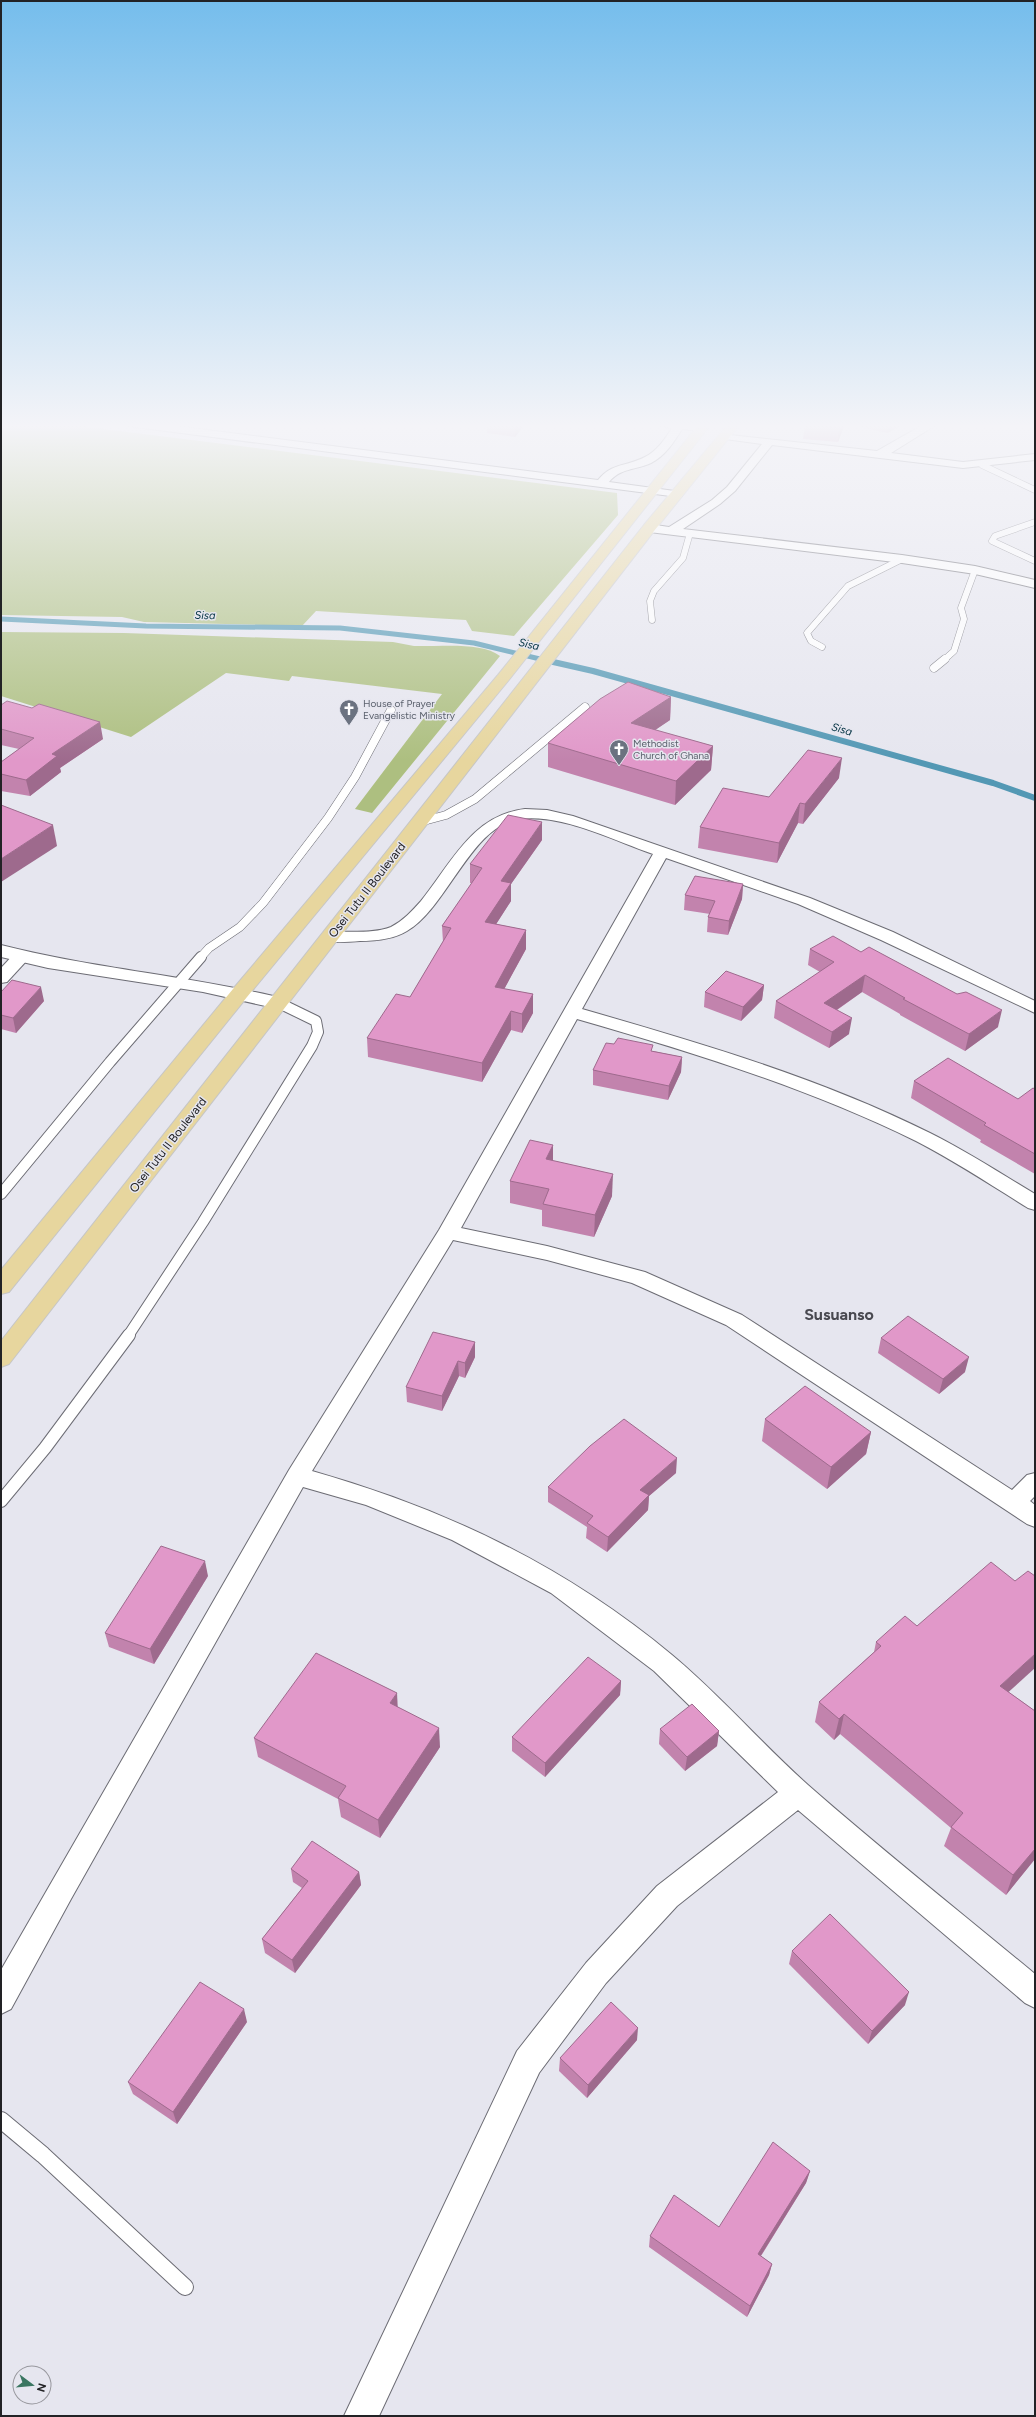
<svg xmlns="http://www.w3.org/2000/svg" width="1036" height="2417" viewBox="0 0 1036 2417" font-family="Figtree,sans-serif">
	<rect width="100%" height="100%" fill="#e6e6ef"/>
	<g fill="#adbf80">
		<polygon points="1,423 55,423 617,493 618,515 514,636 472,631 466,620 316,611 302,626 144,622 122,617 1,615"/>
		<path d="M1,632l123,1 269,9c7,1 14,3 21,4 23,1 68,-5 86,10l-128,157 -17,-4 87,-115 -150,-18 -3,5 -63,-8 -95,64 -130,-41z"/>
	</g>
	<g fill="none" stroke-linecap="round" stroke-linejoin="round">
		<polyline stroke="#5398b4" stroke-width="5" points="1,619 146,626 340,628 474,643 544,660"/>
		<polyline stroke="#5398b4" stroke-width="6" points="540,659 593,671 993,783 1035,798"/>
		<defs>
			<g id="service-far4">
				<polyline points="982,465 1035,490"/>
				<polyline points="1035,522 995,536 992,541 1035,561"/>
				<polyline points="652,620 650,601 654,591 683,558 690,533"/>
				<polyline points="822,647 811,641 807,633 848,586 902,559"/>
				<polyline points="944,660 954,651 964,619 961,608 975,570"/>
			</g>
			<g id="service-far3">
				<polyline points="934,668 945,659"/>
				<polyline points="420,822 446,815 475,799 585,707"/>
				<polyline points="200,958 209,948 240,927 263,903 328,818 355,777 391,710"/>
			</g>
			<g id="service-far2">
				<polyline points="1,1194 110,1062 201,957"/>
				<polyline points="128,1336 203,1222 312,1046 318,1032 316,1021 279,1003"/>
			</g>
			<polyline id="service-far1" points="1,1501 45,1448 129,1335"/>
			<polyline id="service" points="1,2120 43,2155 185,2287"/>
			<g id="minor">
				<path d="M122,423h30l446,57c15,-18 28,-13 47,-23 12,-6 20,-18 27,-29l-15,-3 -1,-2c11,0 44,-3 51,5l-5,3 -20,-2c-8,13 -17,27 -31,34 -15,7 -31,5 -42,19l73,10v4l-4,1 -551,-71z"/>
				<polygon points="926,423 939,423 891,453 963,462 1035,454 1035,460 963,468 772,445 735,491 720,504 683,529 902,555 975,566 1035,580 1035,588 975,574 902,563 649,532 643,528 649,524 669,527 712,500 727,487 762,444 725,439 720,436 721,434 877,451"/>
				<path d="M525,809l22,1 26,6 237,82 83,34 142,69v12l-154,-73 -83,-36 -132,-46 -84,151c118,34 238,69 348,124 36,18 70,40 105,61v16l-7,-2c-37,-23 -73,-47 -112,-67 -108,-53 -224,-89 -339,-122l-116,209 86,18 98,26 97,43 270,175 15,-15 8,-2v23l-5,5 5,4v22l-8,-3 -301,-199 -94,-42 -85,-23 -94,-20 -141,231c134,38 253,95 360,184 48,40 89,88 136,130 74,65 151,126 227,189v34l-10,-5 -227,-193 -121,96 -71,77 -67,90 -160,343h-35l173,-365 69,-88 71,-77 121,-94 -124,-121 -103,-78 -99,-53 -86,-35 -63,-18 -232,412 -60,110 -10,5v-44l288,-500 150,-240 214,-376c-40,-14 -93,-41 -134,-35 -48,7 -72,89 -112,112 -13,8 -31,10 -47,10 -11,1 -25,2 -36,0l-2,-4 2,-4 6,-1c19,-1 43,2 61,-5 12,-6 21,-16 30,-26 30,-37 51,-86 104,-92z"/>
				<polygon points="21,952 27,953 30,957 7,982 1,983 1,968 15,953"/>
			</g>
			<path id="tertiary" d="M1,945c94,24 191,31 285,54l3,4 -3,4 -7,2 -76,-17 -155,-24 -47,-11z"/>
			<g id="trunk">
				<polygon points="700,423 712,423 508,681 247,997 9,1292 1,1294 1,1270 233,989 498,675"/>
				<polygon points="729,423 741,423 654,531 9,1364 1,1367 1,1341 644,525"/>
			</g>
		</defs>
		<use href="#service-far4" stroke="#6c6c74" stroke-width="7"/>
		<use href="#service-far3" stroke="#6c6c74" stroke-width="9"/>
		<use href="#service-far2" stroke="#6c6c74" stroke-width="12"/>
		<use href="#service-far1" stroke="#6c6c74" stroke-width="14"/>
		<use href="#service" stroke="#6c6c74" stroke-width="18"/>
		<use href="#minor" stroke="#6c6c74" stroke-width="2"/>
		<use href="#tertiary" stroke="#6c6c74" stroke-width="2"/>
		<use href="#trunk" stroke="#c6c6c6" stroke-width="2"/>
		<use href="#service-far4" stroke="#fff" stroke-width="6"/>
		<use href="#service-far3" stroke="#fff" stroke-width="8"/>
		<use href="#service-far2" stroke="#fff" stroke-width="10"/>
		<use href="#service-far1" stroke="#fff" stroke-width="12"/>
		<use href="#service" stroke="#fff" stroke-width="16"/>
		<use href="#minor" fill="#fff" fill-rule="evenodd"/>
		<use href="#tertiary" fill="#fff" fill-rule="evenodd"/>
		<use href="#trunk" fill="#e7d69e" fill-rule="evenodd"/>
	</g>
	<g fill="#c283ad">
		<polygon points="487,423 526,423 515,437 487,433"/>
		<polygon points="806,423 907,423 887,433 845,423 838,442 803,439 805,425"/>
		<polygon points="671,697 670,720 655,730 713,746 711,770 675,805 548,767 548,743"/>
		<polygon points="1,705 103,739 60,768 61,772 30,796 1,791 1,762 19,749 1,745"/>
		<polygon points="839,778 803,824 798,823 777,863 698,848 700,827 769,797"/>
		<polygon points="542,840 511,884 511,901 496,924 526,930 526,949 504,989 533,994 533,1013 522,1033 511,1030 482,1082 368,1057 367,1038 410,997 443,942 442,926 472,883 470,883 470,864"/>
		<polygon points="743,884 742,899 728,935 707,932 708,917 710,914 684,910 685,895"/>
		<polygon points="810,949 861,952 998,1027 965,1051 900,1015 900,1014 862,992 837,1010 849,1034 829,1048 774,1018 776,1001 820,972 808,965"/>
		<polygon points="764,985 762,1000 741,1021 704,1007 705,992"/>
		<polygon points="1,992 44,1001 16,1033 1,1029"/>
		<polygon points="653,1051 682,1057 681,1072 668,1100 593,1085 593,1070"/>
		<polygon points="914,1081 1018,1099 1035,1089 1035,1174 980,1142 981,1140 911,1098"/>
		<polygon points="553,1145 553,1161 612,1196 594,1237 542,1226 542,1210 510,1203 510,1181"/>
		<polygon points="881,1338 965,1372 939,1394 878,1353"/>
		<polygon points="475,1342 475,1357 465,1378 459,1376 442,1411 407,1402 406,1387"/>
		<polygon points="765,1419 871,1432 866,1454 827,1489 762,1441"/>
		<polygon points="676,1473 649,1496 648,1510 607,1552 586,1538 587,1527 548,1502 548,1487"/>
		<polygon points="208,1576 154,1664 109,1647 105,1633"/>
		<polygon points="917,1626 1035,1711 1035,1859 1006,1895 944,1846 951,1828 840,1734 834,1740 815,1722 819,1702 874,1652 876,1642"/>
		<polygon points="621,1681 620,1695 545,1777 512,1751 512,1737"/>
		<polygon points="398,1707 440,1747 380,1838 341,1817 338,1799 258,1757 254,1738"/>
		<polygon points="660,1729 719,1731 717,1746 685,1771 659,1744"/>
		<polygon points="291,1869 359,1872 361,1885 295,1973 265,1953 262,1939 302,1888 293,1882"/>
		<polygon points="792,1951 905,2005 868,2044 789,1964"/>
		<polygon points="247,2022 177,2124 133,2094 128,2082"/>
		<polygon points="637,2040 587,2098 559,2071 560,2058"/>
		<polygon points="810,2171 806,2183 761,2256 772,2264 769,2275 747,2317 649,2247 650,2236 719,2227"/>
	</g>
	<g fill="#9e6a8d">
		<polygon points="517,423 526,423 515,437 515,425"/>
		<polygon points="841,423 845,423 838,442 839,428"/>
		<polygon points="889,423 907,423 887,433"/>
		<polygon points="671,697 670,720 630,747 631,723"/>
		<polygon points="100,722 103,739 60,768 61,772 30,796 26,780 52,754"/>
		<polygon points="713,746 711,770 675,805 676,781"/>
		<polygon points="842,758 839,778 803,824 805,804"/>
		<polygon points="800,803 798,823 777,863 779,843"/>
		<polygon points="542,822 542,840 511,884 511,901 486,940 485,922 501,881"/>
		<polygon points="53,825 57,846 1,882 1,859"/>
		<polygon points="743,884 742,899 728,935 729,921"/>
		<polygon points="526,930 526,949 495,1006 495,987"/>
		<polygon points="865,975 862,992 822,1020 824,1003"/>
		<polygon points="764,985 762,1000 741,1021 743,1007"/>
		<polygon points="41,987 44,1001 16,1033 13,1018"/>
		<polygon points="533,994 533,1013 522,1033 522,1014"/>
		<polygon points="1002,1010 998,1027 965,1051 969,1034"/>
		<polygon points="511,1011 511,1030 482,1082 482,1063"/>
		<polygon points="852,1018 849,1034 829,1048 832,1032"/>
		<polygon points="682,1057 681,1072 668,1100 669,1086"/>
		<polygon points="553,1145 553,1167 546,1159"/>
		<polygon points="613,1174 612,1196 594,1237 595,1215"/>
		<polygon points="475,1342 475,1357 465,1378 465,1363"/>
		<polygon points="969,1357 965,1372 939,1394 943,1379"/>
		<polygon points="458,1361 459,1376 442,1411 442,1396"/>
		<polygon points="871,1432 866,1454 827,1489 831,1467"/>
		<polygon points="677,1458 676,1473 649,1496 648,1510 607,1552 608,1537 640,1490"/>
		<polygon points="205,1561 208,1576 154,1664 150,1649"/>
		<polygon points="1035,1654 1035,1668 993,1706 1000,1686"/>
		<polygon points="621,1681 620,1695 545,1777 545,1763"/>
		<polygon points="397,1693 398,1712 390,1703"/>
		<polygon points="844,1714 840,1734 834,1740 839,1719"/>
		<polygon points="439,1728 440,1747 380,1838 378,1820"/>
		<polygon points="719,1731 717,1746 685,1771 687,1757"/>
		<polygon points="1035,1849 1035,1859 1006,1895 1013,1875"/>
		<polygon points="359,1872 361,1885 295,1973 292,1960"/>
		<polygon points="909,1992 905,2005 868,2044 872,2031"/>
		<polygon points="244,2009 247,2022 177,2124 173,2112"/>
		<polygon points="638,2028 637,2040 587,2098 588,2085"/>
		<polygon points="810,2171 806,2183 755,2265 758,2254"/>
		<polygon points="772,2264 769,2275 747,2317 750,2306"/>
	</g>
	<g fill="#e198c9" stroke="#9e6a8d">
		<polygon points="495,423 517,423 515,425"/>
		<polygon points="806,423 841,423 839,428 805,425"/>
		<polygon points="628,682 671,697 631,723 713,746 676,781 548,743 600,699"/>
		<polygon points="7,701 32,708 39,704 100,722 52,754 57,756 26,780 1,774 1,762 34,738 1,729 1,705"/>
		<polygon points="808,750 842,758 805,804 800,803 779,843 700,827 723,788 769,797"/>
		<polygon points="1,805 53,825 1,859"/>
		<polygon points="508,815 542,822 501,881 511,883 485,922 526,930 495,987 533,994 522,1014 511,1011 482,1063 367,1038 396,994 410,997 451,928 442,926 482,868 470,864"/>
		<polygon points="695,876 743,884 729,921 708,917 715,901 685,895"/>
		<polygon points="833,936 861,952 869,947 957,994 966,992 1002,1010 969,1034 903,999 905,998 865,975 824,1003 852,1018 832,1032 776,1001 834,962 810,949"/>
		<polygon points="726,971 764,985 743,1007 705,992"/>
		<polygon points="12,980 41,987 13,1018 1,1015 1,992"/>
		<polygon points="618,1038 653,1045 651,1051 682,1057 669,1086 593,1070 606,1043 614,1044"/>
		<polygon points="948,1058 1018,1099 1033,1088 1035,1089 1035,1154 984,1125 986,1123 914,1081"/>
		<polygon points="530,1140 553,1145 546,1159 613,1174 595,1215 543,1204 549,1189 510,1181"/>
		<polygon points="908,1316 969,1357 943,1379 881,1338"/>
		<polygon points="433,1332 475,1342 465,1363 458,1361 442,1396 406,1387"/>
		<polygon points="805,1386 871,1432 831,1467 765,1419"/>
		<polygon points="624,1419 677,1458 640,1490 649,1495 608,1537 587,1523 593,1516 548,1487 590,1446"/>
		<polygon points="161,1546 205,1561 150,1649 105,1633"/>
		<polygon points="991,1562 1015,1581 1028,1571 1035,1576 1035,1654 1000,1686 1035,1711 1035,1849 1013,1875 951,1827 963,1813 844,1714 839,1719 819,1702 881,1646 876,1642 905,1616 917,1626"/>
		<polygon points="316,1653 397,1693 390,1703 439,1728 378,1820 338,1798 346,1786 254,1738"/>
		<polygon points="588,1657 621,1681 545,1763 512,1737"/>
		<polygon points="692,1704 719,1731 687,1757 660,1729"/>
		<polygon points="312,1841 359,1872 292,1960 262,1939 308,1881 291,1869"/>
		<polygon points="830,1914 909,1992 872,2031 792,1951"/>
		<polygon points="200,1982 244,2009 173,2112 128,2082"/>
		<polygon points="611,2002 638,2028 588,2085 560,2058"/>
		<polygon points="773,2142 810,2171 758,2254 772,2264 750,2306 650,2236 674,2195 719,2227"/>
	</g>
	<linearGradient id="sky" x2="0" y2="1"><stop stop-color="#75bdec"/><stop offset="0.56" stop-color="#f4f4f8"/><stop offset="1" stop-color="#f4f4f8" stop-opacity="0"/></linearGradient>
	<rect width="1036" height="761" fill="url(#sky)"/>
	<defs>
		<symbol id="church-pin" viewBox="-11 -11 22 30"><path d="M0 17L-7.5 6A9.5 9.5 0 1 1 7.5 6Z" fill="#6b7280" stroke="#e6e6ef"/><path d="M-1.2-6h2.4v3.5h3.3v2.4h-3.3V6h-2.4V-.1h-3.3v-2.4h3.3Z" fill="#fff"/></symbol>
	</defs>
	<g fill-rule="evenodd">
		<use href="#church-pin" x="338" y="698" width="22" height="30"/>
		<use href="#church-pin" x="608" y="738" width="22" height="30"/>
	</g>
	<g text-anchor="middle" stroke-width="3" stroke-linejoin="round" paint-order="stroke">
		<g font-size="10" fill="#5b616d" stroke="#e6e6ef" text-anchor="start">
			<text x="363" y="707">House of Prayer<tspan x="363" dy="12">Evangelistic Ministry</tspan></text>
			<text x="633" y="747">Methodist<tspan x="633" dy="12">Church of Ghana</tspan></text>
		</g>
		<g font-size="11" font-style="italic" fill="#013141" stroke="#e6e6ef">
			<text transform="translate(205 615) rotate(1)" y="4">Sisa</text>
			<text transform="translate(529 644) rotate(13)" y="4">Sisa</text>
			<text transform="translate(842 729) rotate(16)" y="4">Sisa</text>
		</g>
		<g font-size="12" fill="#222225" stroke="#e6e6ef">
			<text transform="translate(367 890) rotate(-52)" y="4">Osei Tutu II Boulevard</text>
			<text transform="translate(168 1145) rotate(-52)" y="4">Osei Tutu II Boulevard</text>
		</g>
		<g font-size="16" font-weight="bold" fill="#494950" stroke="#e6e6ef">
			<text x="839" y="1320">Susuanso</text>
		</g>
	</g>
	<rect width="1036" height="2417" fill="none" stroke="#222225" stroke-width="4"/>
	<g transform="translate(32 2385) rotate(106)"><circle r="19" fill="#e6e6ef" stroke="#98989e"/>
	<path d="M0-3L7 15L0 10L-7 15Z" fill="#3a7661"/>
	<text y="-6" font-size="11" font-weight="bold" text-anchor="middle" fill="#222225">N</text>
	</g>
</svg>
